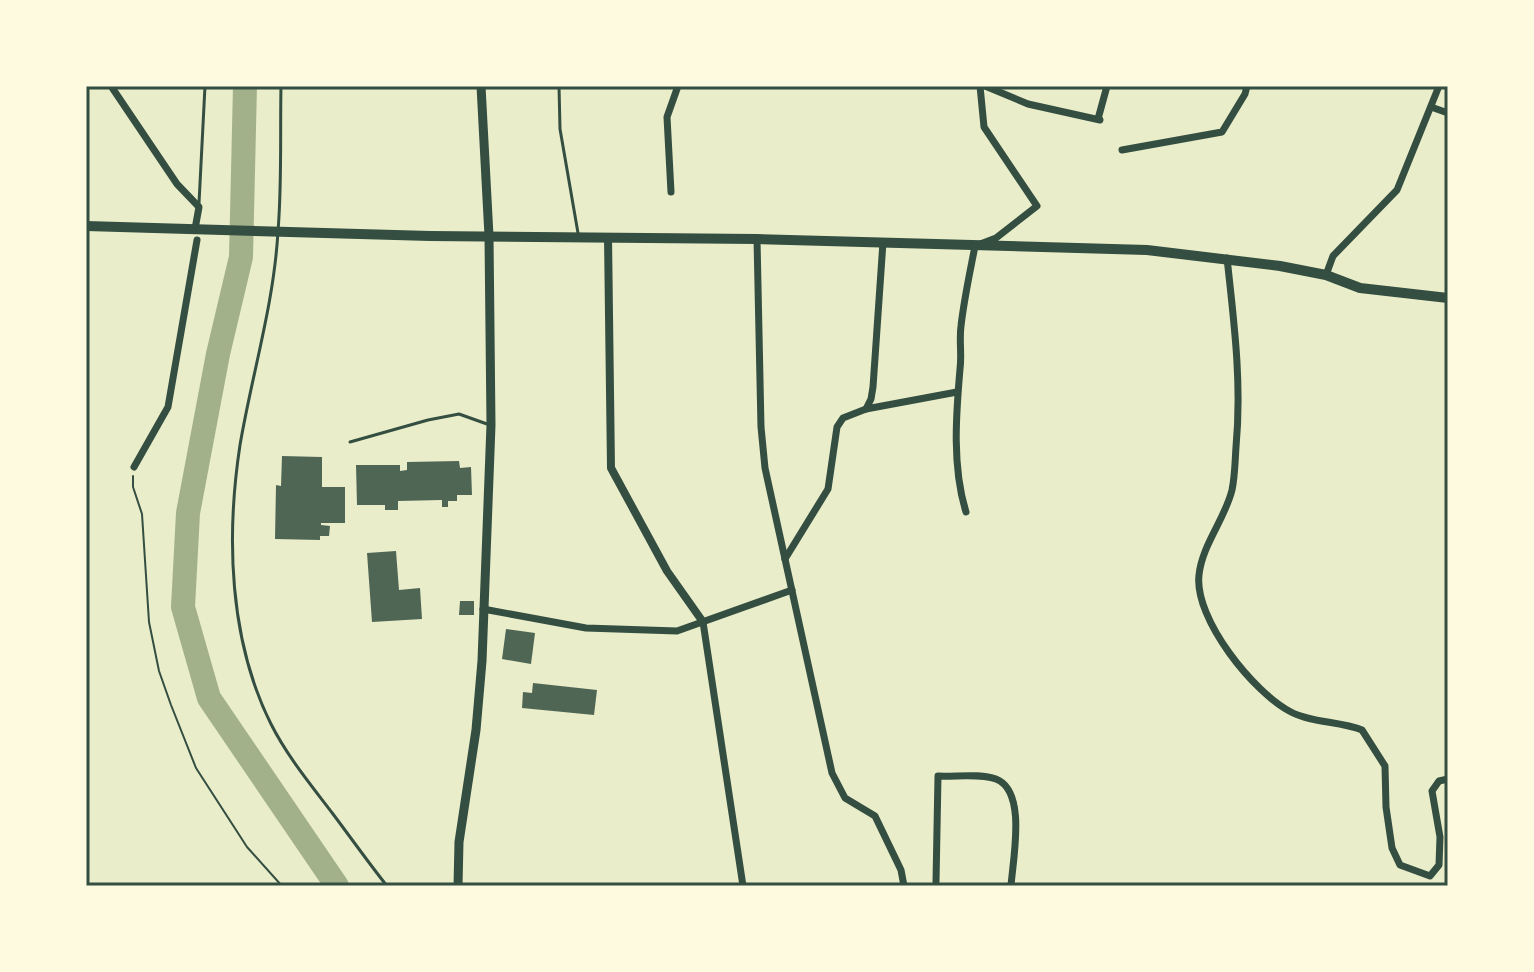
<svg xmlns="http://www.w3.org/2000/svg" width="1534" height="972" viewBox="0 0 1534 972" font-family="Jost,sans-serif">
	<rect width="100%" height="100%" fill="#e9edc9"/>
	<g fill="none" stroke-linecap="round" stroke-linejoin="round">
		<polyline stroke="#a3b18a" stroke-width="24" points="245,86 241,257 218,354 188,513 183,607 209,698 337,886"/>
	</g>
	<g fill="#4f6655">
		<polygon points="282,456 322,457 322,487 345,487 345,523 321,523 321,525 330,526 329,536 320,536 320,540 275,539 276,485 281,486"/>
		<polygon points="459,461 460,468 471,467 472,495 457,495 457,501 448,501 448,507 442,507 442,500 398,501 398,510 385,510 385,505 357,505 356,465 400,465 400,471 407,470 407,462"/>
		<polygon points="396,551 399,590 420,588 422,619 372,622 367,553"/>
		<polygon points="460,601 474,601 474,615 459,615"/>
		<polygon points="506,629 535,633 531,664 502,659"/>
		<polygon points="533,683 597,690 594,715 522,708 523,692 532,693"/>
	</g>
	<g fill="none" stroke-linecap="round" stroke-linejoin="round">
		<polyline stroke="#344e41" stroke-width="2" points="133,476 133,487 142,514 149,622 159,671 171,705 196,768 247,847 282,886"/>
		<g stroke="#344e41" stroke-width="3">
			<path d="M281,86c-1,48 1,97 -3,145 -4,73 -26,143 -38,214 -14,92 -11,195 31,279 16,32 40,61 62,90 18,24 35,48 54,72"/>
			<polyline points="559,86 560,129 578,233"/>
			<polyline points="199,203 205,86"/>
			<polyline points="350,442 428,420 459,414 487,424"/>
		</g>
		<g stroke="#344e41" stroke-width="7">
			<polyline points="111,86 177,184 199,207 195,229"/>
			<polyline points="985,86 1028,104 1100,120"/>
			<polyline points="1431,107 1448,113"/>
			<polyline points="1098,119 1107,86"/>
			<polyline points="1122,150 1222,132 1245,94 1247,86"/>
			<polyline points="671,192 667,117 678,86"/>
			<polyline points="757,239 761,427 765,468 832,773 845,798 875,816 901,870 904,886"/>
			<path d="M1227,258c7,64 15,125 9,189 -1,14 -1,29 -4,43 -7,29 -30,55 -33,85 -5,44 55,118 92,137 21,11 49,9 71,18l23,36 1,41 6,41 8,17 30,11 9,-11 1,-28 -8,-46 7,-10 9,-2"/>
			<polyline points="1326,275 1333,256 1397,190 1439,86"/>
			<polyline points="866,409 871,399 873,387 883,242"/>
			<polyline points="134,467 168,407 197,240"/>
			<path d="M966,512c-14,-45 -10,-97 -6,-143 2,-14 -1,-29 1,-43 3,-27 9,-54 14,-80l21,-8 41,-32 -53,-79 -4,-41"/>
			<polyline points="785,559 828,489 837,427 843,418 866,409 957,392"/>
			<polyline points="483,609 586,628 677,631 792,590"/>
			<polyline points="703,622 743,886"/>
			<path d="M936,882l2,-106c17,1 42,-3 58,3 31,12 17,79 15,107"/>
		</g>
		<polyline stroke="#344e41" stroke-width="8" points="608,237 611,468 667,571 703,622"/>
		<polyline stroke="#344e41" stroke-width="9" points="458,886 459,842 476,730 482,661 491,425 489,236 481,86"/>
		<polyline stroke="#344e41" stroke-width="10" points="86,226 430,236 757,239 1147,250 1280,266 1326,275 1360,288 1448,298"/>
	</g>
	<rect width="1534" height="972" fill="none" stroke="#fefae0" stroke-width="176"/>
	<rect x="88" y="88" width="1358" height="796" fill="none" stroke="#344e41" stroke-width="3"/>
</svg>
